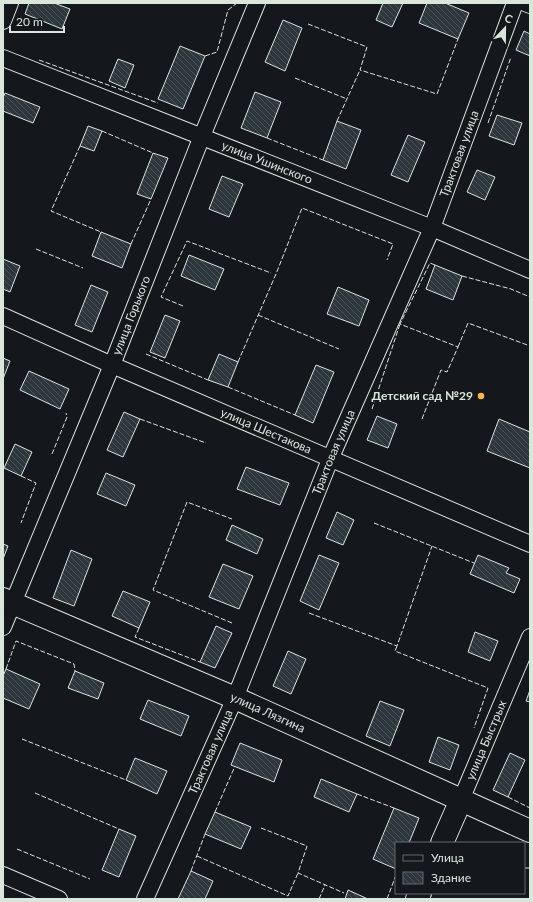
<svg xmlns="http://www.w3.org/2000/svg" width="533" height="902" viewBox="0 0 533 902" font-family="Lato,sans-serif">
	<defs>
		<pattern id="building-back-hatch" width="6" height="6" patternUnits="userSpaceOnUse"><rect width="6" height="6" fill="#2c363c"/><path d="M-1 5l2 2M0 0l6 6M5-1l2 2" fill="none" stroke="#4a5358"/></pattern>
	</defs>
	<rect width="100%" height="100%" fill="#14181c"/>
	<g fill="url(#building-back-hatch)" stroke="#d8e6dc">
		<polygon points="29,3 54,3 70,9 62,29 25,14"/>
		<polygon points="383,3 403,3 392,27 376,20"/>
		<polygon points="427,3 445,3 469,13 458,39 419,23"/>
		<polygon points="283,20 302,28 285,71 265,62"/>
		<polygon points="524,31 530,34 530,56 516,50"/>
		<polygon points="180,46 205,56 183,109 158,99"/>
		<polygon points="118,59 134,65 125,88 109,81"/>
		<polygon points="255,92 281,102 267,138 241,128"/>
		<polygon points="5,93 40,107 33,123 3,111 3,98"/>
		<polygon points="497,115 522,123 514,145 489,136"/>
		<polygon points="337,121 361,130 346,169 323,160"/>
		<polygon points="88,126 102,131 94,151 80,146"/>
		<polygon points="408,135 425,142 408,182 391,175"/>
		<polygon points="153,153 168,158 151,199 137,194"/>
		<polygon points="477,170 495,177 485,200 467,192"/>
		<polygon points="222,176 243,184 229,217 209,209"/>
		<polygon points="101,232 131,244 122,268 92,256"/>
		<polygon points="189,255 224,269 215,290 181,276"/>
		<polygon points="3,259 20,266 10,292 3,289"/>
		<polygon points="435,265 462,276 453,300 426,289"/>
		<polygon points="91,285 108,292 92,332 75,325"/>
		<polygon points="338,287 369,300 359,326 327,314"/>
		<polygon points="165,315 180,321 165,358 150,352"/>
		<polygon points="219,354 238,362 228,387 208,380"/>
		<polygon points="3,358 10,361 3,379"/>
		<polygon points="316,365 334,372 313,423 295,415"/>
		<polygon points="29,371 69,389 60,409 20,390"/>
		<polygon points="124,412 140,419 123,457 107,450"/>
		<polygon points="377,416 397,424 388,448 367,440"/>
		<polygon points="499,419 530,432 530,468 487,451"/>
		<polygon points="15,444 32,452 21,476 4,468"/>
		<polygon points="246,467 289,483 280,505 237,489"/>
		<polygon points="106,473 135,485 126,506 97,494"/>
		<polygon points="337,512 354,520 343,545 326,538"/>
		<polygon points="232,525 263,539 257,554 226,540"/>
		<polygon points="3,544 8,546 3,559"/>
		<polygon points="71,550 92,559 74,606 53,598"/>
		<polygon points="319,555 339,563 319,610 300,601"/>
		<polygon points="478,555 509,568 506,573 520,579 514,593 470,574"/>
		<polygon points="223,564 253,576 239,609 209,597"/>
		<polygon points="123,591 150,602 139,628 112,616"/>
		<polygon points="216,626 232,633 215,668 200,662"/>
		<polygon points="475,632 498,641 490,661 468,652"/>
		<polygon points="288,651 306,659 291,694 273,686"/>
		<polygon points="6,669 40,684 29,709 3,698 3,676"/>
		<polygon points="75,671 104,683 98,699 68,688"/>
		<polygon points="530,690 530,702 526,701"/>
		<polygon points="148,700 189,716 181,736 140,719"/>
		<polygon points="380,701 404,710 390,746 366,736"/>
		<polygon points="438,737 459,745 450,770 429,762"/>
		<polygon points="240,743 282,760 274,782 231,765"/>
		<polygon points="510,753 525,760 508,797 493,790"/>
		<polygon points="135,758 167,771 157,794 126,780"/>
		<polygon points="321,779 357,794 349,812 314,797"/>
		<polygon points="394,808 419,818 409,843 396,843 396,869 373,859"/>
		<polygon points="215,812 251,827 241,849 205,834"/>
		<polygon points="119,829 136,836 119,877 102,870"/>
		<polygon points="191,871 213,881 205,899 178,899"/>
		<polygon points="348,890 368,899 345,899"/>
	</g>
	<g fill="none" stroke-linecap="round" stroke-linejoin="round">
		<defs>
			<g id="street">
				<polyline points="525,3 530,5"/>
				<polyline points="3,21 10,3"/>
				<path id="s1" d="M3,58l429,170 98,42"/>
				<path id="s2" d="M3,316l109,49 418,179"/>
				<path id="s3" d="M3,627l109,-262 90,-229 55,-133"/>
				<path id="s4" d="M461,800l69,-163"/>
				<polyline points="3,875 59,899"/>
				<path id="s5" d="M145,899l90,-201 96,-241 101,-229 83,-225"/>
			</g>
			<g id="secondary">
				<path id="s6" d="M3,599l232,99 295,133"/>
				<polyline points="442,843 461,800"/>
				<polyline points="417,899 420,893"/>
			</g>
		</defs>
		<use href="#street" stroke="#d8e6dc" stroke-width="18"/>
		<use href="#secondary" stroke="#d8e6dc" stroke-width="24"/>
		<use href="#street" stroke="#14181c" stroke-width="16"/>
		<use href="#secondary" stroke="#14181c" stroke-width="22"/>
		<g stroke="#d8e6dc" stroke-width="1" stroke-dasharray="5 2" stroke-linecap="butt">
			<polyline points="308,24 367,47 360,70 437,94 458,39"/>
			<polyline points="205,56 217,52 228,10 237,3"/>
			<polyline points="39,60 158,103"/>
			<polyline points="295,78 347,99"/>
			<polyline points="337,121 360,70"/>
			<polyline points="488,123 511,57"/>
			<polyline points="102,131 153,153"/>
			<polyline points="267,138 323,160"/>
			<polyline points="80,146 51,211 101,232"/>
			<polyline points="131,244 151,199"/>
			<polyline points="36,249 83,268"/>
			<polyline points="462,276 511,289 530,297"/>
			<polyline points="183,306 161,297 187,241 271,273"/>
			<polyline points="258,315 339,349"/>
			<polyline points="458,347 468,323 530,346"/>
			<polyline points="146,354 208,380"/>
			<polyline points="238,362 276,274 302,208 393,244 387,260"/>
			<polyline points="228,387 295,415"/>
			<polyline points="372,409 400,324"/>
			<polyline points="140,419 206,443"/>
			<polyline points="422,419 441,370 447,372 458,347 400,324 430,263 435,265"/>
			<polyline points="52,454 67,417 66,413"/>
			<polyline points="21,476 36,483 21,523"/>
			<polyline points="374,523 474,563"/>
			<polyline points="309,613 397,646 432,546"/>
			<polyline points="232,623 153,590 187,502 232,519"/>
			<polyline points="139,628 135,637 200,662"/>
			<polyline points="397,646 395,651 488,688 474,728"/>
			<polyline points="6,669 16,641 74,664 75,671"/>
			<polyline points="22,739 126,780"/>
			<polyline points="35,793 119,829"/>
			<polyline points="357,794 394,808"/>
			<polyline points="508,797 530,808"/>
			<polyline points="215,812 235,766"/>
			<polyline points="261,828 307,846 298,873 344,893"/>
			<polyline points="17,849 90,879"/>
			<polyline points="197,856 288,896 298,873"/>
			<polyline points="524,868 530,868"/>
			<polyline points="191,871 205,834"/>
			<polyline points="319,899 325,885"/>
			<polyline points="387,899 396,875"/>
		</g>
	</g>
	<circle fill="#ffb74d" stroke="#14181c" stroke-width="1.5" cx="481" cy="396" r="4"/>
	<g text-anchor="middle" stroke-width="3" stroke-linejoin="round" paint-order="stroke">
		<g font-size="12" fill="#d8e6dc" stroke="#14181c">
			<text dy="4" stroke="none"><textPath href="#s5" startOffset="809">Трактовая улица</textPath></text>
			<text dy="4" stroke="none"><textPath href="#s1" startOffset="284">улица Ушинского</textPath></text>
			<text dy="4" stroke="none"><textPath href="#s3" startOffset="337">улица Горького</textPath></text>
			<text dy="4" stroke="none"><textPath href="#s2" startOffset="287">улица Шестакова</textPath></text>
			<text dy="4" stroke="none"><textPath href="#s5" startOffset="485">Трактовая улица</textPath></text>
			<text dy="4" stroke="none"><textPath href="#s6" startOffset="288">улица Лязгина</textPath></text>
			<text dy="4" stroke="none"><textPath href="#s4" startOffset="65">улица Быстрых</textPath></text>
			<text dy="4" stroke="none"><textPath href="#s5" startOffset="161">Трактовая улица</textPath></text>
		</g>
		<g font-size="12" font-weight="bold" fill="#d8e6dc" stroke="#14181c" text-anchor="end">
			<text x="473" y="400">Детский сад №29</text>
		</g>
	</g>
	<rect width="533" height="902" fill="none" stroke="#d8e6dc" stroke-width="8"/>
	<rect x="395" y="842" width="130" height="52" fill="#14181c" stroke="#626a69"/>
	<rect x="403" y="855" width="20" height="6" fill="#14181c" stroke="#626a69"/>
	<text x="431" y="862" font-size="12" fill="#d8e6dc">Улица</text>
	<rect x="403" y="872" width="20" height="12" fill="url(#building-back-hatch)" stroke="#626a69"/>
	<text x="431" y="882" font-size="12" fill="#d8e6dc">Здание</text>
	<g transform="translate(505 28) rotate(22)" stroke="#14181c" stroke-width="3" paint-order="stroke">
	<path d="M0-3L7 15L0 10L-7 15Z" fill="#d8e6dc"/>
	<text y="-6" font-size="11" font-weight="bold" text-anchor="middle" fill="#d8e6dc">С</text>
	</g>
	<path d="M10 26v6h54v-6" fill="none" stroke="#d8e6dc" stroke-width="2"/>
	<text x="16" y="26" font-size="12" fill="#d8e6dc" stroke="#14181c" stroke-width="3" paint-order="stroke">20 m</text>
</svg>
